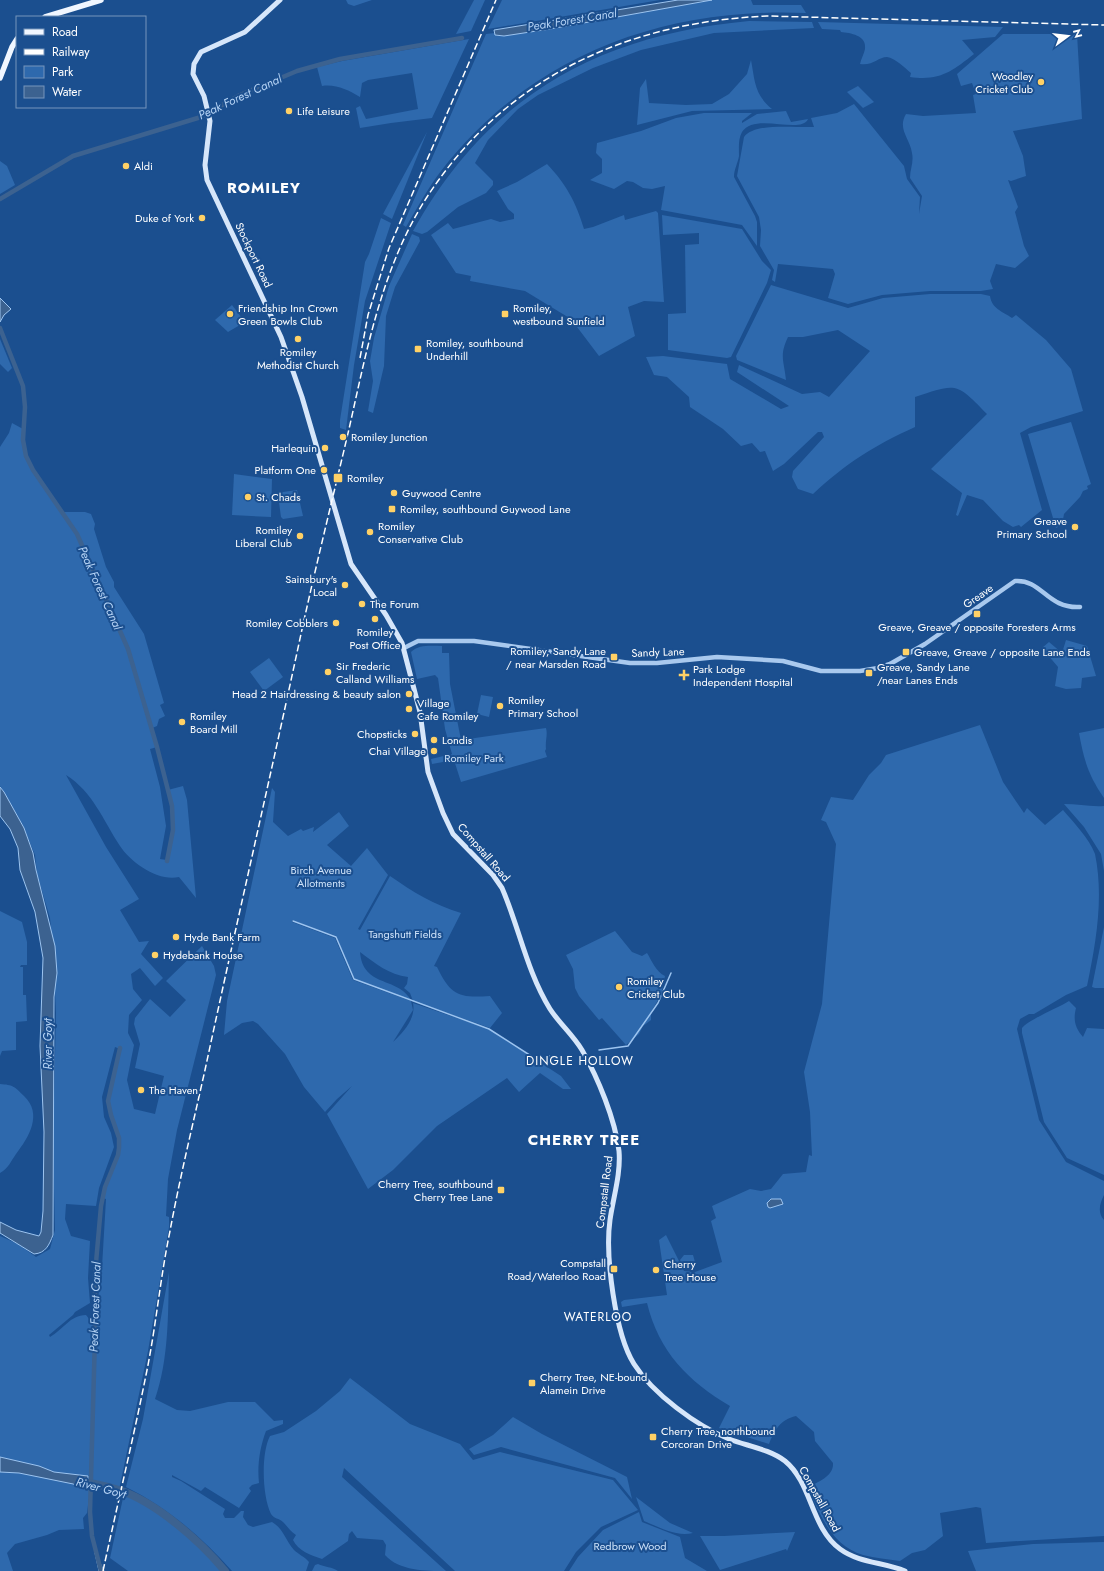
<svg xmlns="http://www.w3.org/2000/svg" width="1104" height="1571" viewBox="0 0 1104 1571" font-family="Jost,sans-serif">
	<rect width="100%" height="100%" fill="#1b4f8f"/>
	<g fill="#2e69ad" fill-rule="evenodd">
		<polygon points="346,0 372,0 354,6 348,4"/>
		<polygon points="474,0 485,0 471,31 456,34"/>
		<polygon points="502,0 660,0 488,29"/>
		<path d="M712,0h39l2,5h48l5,8c-143,-6 -275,42 -365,158 -13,17 -24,37 -35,56l-3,-2 83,-191 9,-1v2l6,1z"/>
		<path d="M749,21l63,1 2,6 -100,5 -73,17 -48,18 -55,27 -20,14 -30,31 -13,23 18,18v4l-7,8 -28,14 -31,25 -5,2 -9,-3c75,-135 185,-196 336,-210z"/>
		<path d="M818,22l185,5 -8,10 -33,3 12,14c-23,18 -34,27 -64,23l1,-4c-6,-5 -16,-15 -24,-16 -9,0 -14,9 -27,7 1,-5 4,-10 5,-15 2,-14 -15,-16 -24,-17l-1,-2 -18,-1z"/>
		<path d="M1003,34h74l5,85 -69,12 10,25 3,20 -15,5 -3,-1 10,27 -3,5 9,34 5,10 -14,12 -19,-4 -6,17 3,8 -12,2h-51l-48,4 -34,9 -20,-6 7,-24 -2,-5 -55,-5 -3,18 -3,-2 2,-10 -14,-24 1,-16 -2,-13 -22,-41 7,-39c11,-15 52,-9 70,-10l-3,-9 26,-5 17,-9 50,62 3,13 13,18 -1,17 3,-18 -12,-18c0,-9 4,-16 2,-25 -2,-15 -15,-24 -6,-39l17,2 53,-3 -3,-18 3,-1 -4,-11 -11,3 -4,-12z"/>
		<path d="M469,39l-37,79 -41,5 -31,5 -4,-20 4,-2 6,13 52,-10 -6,-36 -44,7 -6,3 -2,14c-12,-7 -24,-13 -38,-11l-5,-19 25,-6z"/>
		<path d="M751,60c4,21 3,34 21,49l-80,2 -55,14 3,-37 6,-9 3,24 37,2 26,-1 17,-10 18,-20z"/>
		<polygon points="858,86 874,102 863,108 847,92"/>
		<path d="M786,111l5,11 17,-3c-7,16 -53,-7 -66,13 -4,7 -3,16 -3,24 -1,7 -5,13 -5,21l21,39 2,6v24l-15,-21 -81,-15 4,-24 -13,3 -9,-1 -10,-6 -6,-1 -13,8 -24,-9 12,-7v-14l-6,-6 1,-10 44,-12 35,-13 28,-5h48l-10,8v2l15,-9z"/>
		<polygon points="427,132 392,219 383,214"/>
		<polygon points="0,161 7,166 15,185 0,194"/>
		<path d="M547,164c19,20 29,38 37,65l9,-2 31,-12 1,5 31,-9 2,2 6,89 -20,-1 -16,6 7,29 -36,20 -28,-37 -46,-28 -55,-10 1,-5 -15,-3 -25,-38 17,-12 5,6 38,-10 9,3 14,-3v-5l-6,-5 -11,-18 20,-9z"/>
		<polygon points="662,215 742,229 762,261 771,270 767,283 731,357 727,358 668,350 668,314 686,313 685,245 699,244 699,233 663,235"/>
		<polygon points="381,218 391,223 365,301 354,365 346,430 340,428 340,420 365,262 369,254"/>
		<polygon points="412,234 419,237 420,241 395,287 386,316 384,366 373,413 368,411 373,381 370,361 374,338 389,286"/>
		<path d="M771,285l77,23 35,-10 47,-4h51l9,2c2,13 12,15 22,22l4,-3 30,25 25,29 12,42 -52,16 -11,6 22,77 -21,17 -2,-2 -6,2 -10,-6 -20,-21 -16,-5 -9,21 -2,-1 6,-22 -31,-24 56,-55c-31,-32 -30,-31 -72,-17v30c-40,18 -70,37 -102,67l-15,-5 -6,-12 1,-6 31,-34 -2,-5h-4l-34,32 -11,7 -8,-20 -5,1 -8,-9 -11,3 -18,-17 -33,-22 -1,-10 -22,-20 -13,-2 -8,-18 17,-1 64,8 3,15 51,30 8,-3 -52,-34 2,-7 63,29 18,-2 9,5 41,-46 -32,-21 -35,7h-15c-9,19 -4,23 -2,43l-49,-20 -1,-4z"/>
		<polygon points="232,305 245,322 228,332 215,320"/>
		<polygon points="0,339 12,368 8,372 0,364"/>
		<polygon points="1071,422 1091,484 1087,486 1088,489 1083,491 1080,497 1064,514 1062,525 1056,528 1028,434"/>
		<path d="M12,423l11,6 3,26 3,7 34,50h22l6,2 4,10 -1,5 12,38 8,15v5l30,47 20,69 -4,2 5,11 -6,3 -2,7 -7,3 7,18 -7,2 10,38 6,39 -6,33 7,1 6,-30 -5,-40 15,-4 4,14 9,98 -17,-21c-20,5 -48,-14 -59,-31 -17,-26 -27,-54 -54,-71l40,72 33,52 -19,11 19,32 10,-1 -8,13 22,24 -8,8 -15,-18 -9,6 2,15 9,11 -13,15 -1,18 6,12 -7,35 7,29 21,5 9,-38 -29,-8 5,-24 -6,-20 1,-6 15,-19 20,18 16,-17 -20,-19 36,-35 12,20 2,9 -39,155 -9,49 -2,37 3,1v10l-21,124 -29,139 -28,-7 -4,30 -4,5 1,11 -25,1 -12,5 -32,9 -8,9 6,18h-13v-335l18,8 18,13 14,-8 5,-19 -2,-84 3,-133 -3,-65 -3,-30 -13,-44 -2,-19 -13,-31 -22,-38v-339l9,-14zM115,1047l5,2 -12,52 3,14 8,23v10l-16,50 3,1 -4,68 -2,6 -3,46h-2l-1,6 -8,-10c-16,0 -23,15 -36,22l-1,-2 24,-20 2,-3 15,-9 -2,-25 2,-37 -19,-5 -6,-17 1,-15 30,2 3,-18 15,-41 -3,-14 -7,-16 -2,-20z"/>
		<polygon points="234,474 272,479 271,517 232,515"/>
		<polygon points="297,490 303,516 283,519 281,517 278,495 283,492"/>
		<polygon points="1066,640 1087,646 1096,676 1082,678 1081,688 1066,689 1055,686 1058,667 1042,648 1049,642 1062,653"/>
		<path d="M442,646v7h7l1,31 11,56 85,-12c2,7 -1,13 0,21l-1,2 2,6 -86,25 -7,-22 -22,4 -1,-5 21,-5 -7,-25 -7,-51 -3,-3 -18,4 -6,-27c8,-8 21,-6 31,-6z"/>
		<polygon points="269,658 283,677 264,691 250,672"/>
		<polygon points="481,695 493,697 489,717 477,714"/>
		<path d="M980,725l23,57 21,31 3,-5 18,17 18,-15c11,13 26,28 32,44 9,43 1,89 -8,132l-21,9 -32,19h-5l-9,5 -3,10 22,91 27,42 38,19c0,4 0,10 0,14 -4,8 -7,17 0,25v316l-118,7 -5,-35 -5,-1 -36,6 3,23 -18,14 -13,3 -12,8c-12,-2 -25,-3 -37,-6 -32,-10 -43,-40 -55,-68 10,-5 26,-11 25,-24l-18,-22 -1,-9 -18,-16c-16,4 -21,13 -27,28l-50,-16 11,-22c-42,-25 -71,-54 -83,-103l-25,4 -1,-5 3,-2 43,-5 -8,-55 7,-5 18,36 11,1 27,-10 -11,-41 5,-3 -4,-12 38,-17 11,2 10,-2 12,-15 23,-2 3,-17 3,1 -2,-44 -6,-40 18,-68 14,-160 -10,-22 -5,-2 10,-23 22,3 16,-25 12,-12 5,-8z"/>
		<path d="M1104,728v70c-16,-23 -20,-38 -25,-65z"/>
		<path d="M272,788l3,4 -2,30 15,14 13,-7 2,2 11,-4 -1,5 26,-20 10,14 -22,19 24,21 16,-18 21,27 -30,54 2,1 30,-54c23,16 44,29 71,37l-27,53 3,1c14,29 22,31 53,29l12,17 -12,15 -77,-27 -3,-8 -6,-5 3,-4 1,-7c-19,-2 -33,-14 -48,-25 3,36 37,24 51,48l-57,-21 -18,-43 -44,-16v2l43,16 18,42 58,21 2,9 -20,32c11,-10 23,-24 20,-39l76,26 72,47 10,13h-8l-23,-16 -21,19 -12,-14 -70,48 -44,44 -25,19 -41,-75 25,-28 -15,13 -12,13 -21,-25 -19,-33 -27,-30 -5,-3 -11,2 -18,12 3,-34z"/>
		<path d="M1064,804c14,0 26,3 40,2v65l-3,-17 -17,-27z"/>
		<polygon points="0,911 22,922 27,942 27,965 21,965 20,967 23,967 23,995 26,995 27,1021 16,1022 16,1050 2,1051 0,1056"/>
		<polygon points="1104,927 1104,988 1095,988 1092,987"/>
		<path d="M615,931l17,21 10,4 5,-3c5,8 9,19 18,23l-4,19 -10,17v8l-8,6 -4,8 -13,11 -24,-27 -3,2 -20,-24 -4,-8 -2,-19 -7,-14z"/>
		<path d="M1069,1001l7,7c-3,12 -1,20 7,29l4,-9 17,1v146l-37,-17 -23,-36 -22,-89v-5c6,-8 36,-20 47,-27z"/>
		<path d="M0,1084c13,1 14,2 24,12 19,18 5,41 -8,58 -5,7 -8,15 -16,19z"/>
		<path d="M684,1255h9l2,7 -3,7c-6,-1 -10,-3 -12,-9z"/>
		<path d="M169,1272c-1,42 0,87 -14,127l22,11 13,1 38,-9h27l19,19 9,-1v4l-17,7c-6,16 -9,34 -7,52l-7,2 -3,3 2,3 -12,17 -34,-21 -4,4 -29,-16v2l9,4 44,28 -2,5 2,4h9l7,-7h3l-1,6 5,8 5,2 19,-5c12,7 13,18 22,28 4,4 11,7 15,12l-3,9h-74c-30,-34 -64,-63 -106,-84l17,-68z"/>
		<path d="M350,1378l60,46 50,20 13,16 27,-8 113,28 25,30 -37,17 -25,25 -12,19h-109l-111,-103 -2,9 104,94c-20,0 -47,0 -61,-16l1,-10 -3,-5 -26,-2 -5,-7 -3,3 -1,7 -26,18c-11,-4 -24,-8 -29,-19l3,-5c-5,-3 -8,-8 -13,-13 -4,-4 -9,-3 -12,-8 -9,-18 -10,-61 -1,-78l14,-4 32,-21 24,-20z"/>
		<polygon points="513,1417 542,1434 627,1477 632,1499 615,1478 501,1447 474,1455 469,1449 493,1435"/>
		<polygon points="133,1496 178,1525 225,1571 128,1571 110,1558 123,1498"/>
		<path d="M636,1497l34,26 23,10c-17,4 -34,-6 -49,-12z"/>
		<polygon points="639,1512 642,1522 680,1537 685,1558 707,1571 569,1571 578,1557 603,1530"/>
		<polygon points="795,1532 787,1551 786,1549 720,1570 700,1536 724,1536"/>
		<polygon points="1104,1542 1104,1571 976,1571 968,1551 1033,1544"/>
		<path d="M318,1564c6,3 15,3 20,7h-26l3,-6z"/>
	</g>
	<g fill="#3c6290" stroke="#9cc4f0">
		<polygon points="678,0 712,0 550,29 504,36 495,35 494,30"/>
		<polygon points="0,298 11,309 4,315 0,322"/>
		<path d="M0,787l4,5 20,36 9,25 3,17 19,76 2,27 -3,24 -1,238c-4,10 -7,18 -19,19l-34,-21v-11l16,8 23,6 2,-4 2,-21 1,-79 -4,-86 3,-88 -8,-46 -15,-42 -2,-22 -8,-19 -10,-13z"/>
		<polygon points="771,1199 781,1199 783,1204 770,1208 768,1207 767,1203"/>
		<polygon points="0,1457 39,1466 54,1472 88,1476 88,1487 19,1473 0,1472"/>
		<polygon points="95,1553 104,1571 99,1571"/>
	</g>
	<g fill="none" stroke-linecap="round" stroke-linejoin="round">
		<g stroke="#9cc4f0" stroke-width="1.5">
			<polyline points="293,921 336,937 354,979 489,1029 539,1061 549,1056 560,1063"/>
			<polyline points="599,1050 628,1046 658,1003 671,973"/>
		</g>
		<g stroke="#3c6290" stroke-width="4.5">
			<polyline points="0,199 73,156 201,117 240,95 297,71 340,59 462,38"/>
			<polyline points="0,328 23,386 25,407 23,440 26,456 33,470 77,534 128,649 157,747 172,806 173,830 167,861"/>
			<polyline points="101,1571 92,1536 90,1512 95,1337 95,1274 101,1206 105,1187 118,1155 119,1148 119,1138 111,1115 108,1101 120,1048"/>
		</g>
		<path stroke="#3c6290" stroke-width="8" d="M77,1481c14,2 29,5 42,9 37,12 81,51 106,81"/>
		<path stroke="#a9c9ee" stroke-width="4.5" d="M404,648l14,-7h56l156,22h27l60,-6 66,4 38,10h39l18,-3 12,-4 35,-20 90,-63c27,-2 32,28 65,26"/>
		<path stroke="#d6e6fa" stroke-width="5" d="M280,0l-35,32 -44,20 -7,12 -1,10 11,22 6,25 -5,44 2,15 74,157 21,60 49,167 35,51 16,28 18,69 8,60 15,41 10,21 40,41 9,13c17,39 25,84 48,121 9,14 23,26 32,41 16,28 33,69 37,101 2,23 -6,47 -9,69 -5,35 5,114 24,144 19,30 63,62 95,75 18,7 40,10 56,22 27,22 26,67 55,88 19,14 43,13 65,22"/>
		<g stroke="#f0f6ff" stroke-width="5.5">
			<polyline points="45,17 101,0"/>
			<polyline points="0,78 12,47 17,39"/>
		</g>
		<g stroke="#fff" stroke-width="1.5" stroke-dasharray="7 3" stroke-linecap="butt">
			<polyline points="360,358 368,315 389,248 496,0"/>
			<path d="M103,1571c14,-65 30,-131 43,-196 10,-48 14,-96 24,-144 10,-54 23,-107 35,-161 31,-145 65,-291 96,-436 15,-69 32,-137 48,-205 18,-80 33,-162 78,-232 78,-120 201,-175 340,-181l337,9"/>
		</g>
	</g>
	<g fill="#ffd166" stroke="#1b4f8f" stroke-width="1.5">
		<circle cx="1041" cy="82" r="4"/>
		<circle cx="289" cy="111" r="4"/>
		<circle cx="126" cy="166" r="4"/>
		<circle cx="202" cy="218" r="4"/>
		<circle cx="230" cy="314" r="4"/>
		<rect x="501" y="310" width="8" height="8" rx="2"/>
		<circle cx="298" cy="339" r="4"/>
		<rect x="414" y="345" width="8" height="8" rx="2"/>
		<circle cx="343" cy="437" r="4"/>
		<circle cx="325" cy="448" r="4"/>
		<circle cx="324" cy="470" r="4"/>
		<rect x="333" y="473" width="10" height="10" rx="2"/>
		<circle cx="394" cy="493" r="4"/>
		<circle cx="248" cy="497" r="4"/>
		<rect x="388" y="505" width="8" height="8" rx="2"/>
		<circle cx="1075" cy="527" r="4"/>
		<circle cx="370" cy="532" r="4"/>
		<circle cx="300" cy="536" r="4"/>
		<circle cx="345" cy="585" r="4"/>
		<circle cx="362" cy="604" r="4"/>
		<rect x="973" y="610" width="8" height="8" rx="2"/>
		<circle cx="375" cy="619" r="4"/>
		<circle cx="336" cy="623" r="4"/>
		<rect x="902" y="648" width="8" height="8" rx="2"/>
		<rect x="610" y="653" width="8" height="8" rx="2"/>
		<circle cx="328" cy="672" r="4"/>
		<rect x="865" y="669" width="8" height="8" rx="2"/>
		<path d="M682 669h4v4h4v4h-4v4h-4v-4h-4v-4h4z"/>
		<circle cx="409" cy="694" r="4"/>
		<circle cx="500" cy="706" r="4"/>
		<circle cx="409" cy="709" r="4"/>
		<circle cx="182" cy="722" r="4"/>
		<circle cx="415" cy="734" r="4"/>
		<circle cx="434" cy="740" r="4"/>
		<circle cx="434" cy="751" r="4"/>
		<circle cx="176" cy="937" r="4"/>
		<circle cx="155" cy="955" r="4"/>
		<circle cx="619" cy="987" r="4"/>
		<circle cx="141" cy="1090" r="4"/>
		<rect x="497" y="1186" width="8" height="8" rx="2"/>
		<rect x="610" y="1265" width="8" height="8" rx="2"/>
		<circle cx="656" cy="1270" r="4"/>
		<rect x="528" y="1379" width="8" height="8" rx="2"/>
		<rect x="649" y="1433" width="8" height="8" rx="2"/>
	</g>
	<g text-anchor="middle" stroke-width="4" stroke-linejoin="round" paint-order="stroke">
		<g font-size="11" fill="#fff" stroke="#1b4f8f" text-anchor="start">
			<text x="1033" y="80" text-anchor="end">Woodley<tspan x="1033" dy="13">Cricket Club</tspan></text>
			<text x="297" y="115">Life Leisure</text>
			<text x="134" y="170">Aldi</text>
			<text x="194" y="222" text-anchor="end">Duke of York</text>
			<text x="238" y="312">Friendship Inn Crown<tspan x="238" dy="13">Green Bowls Club</tspan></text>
			<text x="513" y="312">Romiley,<tspan x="513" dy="13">westbound Sunfield</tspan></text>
			<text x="426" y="347">Romiley, southbound<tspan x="426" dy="13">Underhill</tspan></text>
			<text x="298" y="356" text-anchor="middle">Romiley<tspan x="298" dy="13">Methodist Church</tspan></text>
			<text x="351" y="441">Romiley Junction</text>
			<text x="317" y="452" text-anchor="end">Harlequin</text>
			<text x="316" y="474" text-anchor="end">Platform One</text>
			<text x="347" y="482">Romiley</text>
			<text x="402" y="497">Guywood Centre</text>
			<text x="256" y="501">St. Chads</text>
			<text x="400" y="513">Romiley, southbound Guywood Lane</text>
			<text x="1067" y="525" text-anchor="end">Greave<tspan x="1067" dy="13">Primary School</tspan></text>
			<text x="378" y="530">Romiley<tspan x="378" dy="13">Conservative Club</tspan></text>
			<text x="292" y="534" text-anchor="end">Romiley<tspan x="292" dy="13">Liberal Club</tspan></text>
			<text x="337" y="583" text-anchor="end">Sainsbury's<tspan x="337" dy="13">Local</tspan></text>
			<text x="370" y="608">The Forum</text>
			<text x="328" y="627" text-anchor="end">Romiley Cobblers</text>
			<text x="977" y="631" text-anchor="middle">Greave, Greave / opposite Foresters Arms</text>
			<text x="375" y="636" text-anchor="middle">Romiley<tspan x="375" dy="13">Post Office</tspan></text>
			<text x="606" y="655" text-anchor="end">Romiley, Sandy Lane<tspan x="606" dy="13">/ near Marsden Road</tspan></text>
			<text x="914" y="656">Greave, Greave / opposite Lane Ends</text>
			<text x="336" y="670">Sir Frederic<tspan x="336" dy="13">Calland Williams</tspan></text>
			<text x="877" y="671">Greave, Sandy Lane<tspan x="877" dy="13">/near Lanes Ends</tspan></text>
			<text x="693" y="673">Park Lodge<tspan x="693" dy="13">Independent Hospital</tspan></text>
			<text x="401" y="698" text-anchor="end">Head 2 Hairdressing &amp; beauty salon</text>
			<text x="508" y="704">Romiley<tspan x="508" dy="13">Primary School</tspan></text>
			<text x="417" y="707">Village<tspan x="417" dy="13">Cafe Romiley</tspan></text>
			<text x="190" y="720">Romiley<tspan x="190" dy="13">Board Mill</tspan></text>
			<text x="407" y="738" text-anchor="end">Chopsticks</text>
			<text x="442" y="744">Londis</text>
			<text x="426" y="755" text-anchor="end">Chai Village</text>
			<text x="184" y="941">Hyde Bank Farm</text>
			<text x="163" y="959">Hydebank House</text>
			<text x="627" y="985">Romiley<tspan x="627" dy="13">Cricket Club</tspan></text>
			<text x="149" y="1094">The Haven</text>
			<text x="493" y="1188" text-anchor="end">Cherry Tree, southbound<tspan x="493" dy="13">Cherry Tree Lane</tspan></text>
			<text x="606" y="1267" text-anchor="end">Compstall<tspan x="606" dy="13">Road/Waterloo Road</tspan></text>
			<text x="664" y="1268">Cherry<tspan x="664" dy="13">Tree House</tspan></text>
			<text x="540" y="1381">Cherry Tree, NE-bound<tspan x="540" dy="13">Alamein Drive</tspan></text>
			<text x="661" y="1435">Cherry Tree, northbound<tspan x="661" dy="13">Corcoran Drive</tspan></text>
		</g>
		<g font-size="11" fill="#fff" stroke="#1b4f8f">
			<text transform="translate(254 255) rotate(64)" y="4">Stockport Road</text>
			<text transform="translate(978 596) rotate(-35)" y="4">Greave</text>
			<text transform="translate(658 652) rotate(-2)" y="4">Sandy Lane</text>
			<text transform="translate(484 852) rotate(49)" y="4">Compstall Road</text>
			<text transform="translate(604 1192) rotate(-83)" y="4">Compstall Road</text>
			<text transform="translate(820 1499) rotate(61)" y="4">Compstall Road</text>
		</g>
		<g font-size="11" fill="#cfe3fa" stroke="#1b4f8f">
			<text x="474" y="762">Romiley Park</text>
			<text x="321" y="874">Birch Avenue<tspan x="321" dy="13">Allotments</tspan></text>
			<text x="405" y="938">Tangshutt Fields</text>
			<text x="630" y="1550">Redbrow Wood</text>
		</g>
		<g font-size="12" font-style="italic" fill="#b5d3f5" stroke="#1b4f8f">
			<text transform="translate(572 20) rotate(-9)" y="4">Peak Forest Canal</text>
			<text transform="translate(240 97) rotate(-25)" y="4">Peak Forest Canal</text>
			<text transform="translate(100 588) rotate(66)" y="4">Peak Forest Canal</text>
			<text transform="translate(48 1044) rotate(-90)" y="4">River Goyt</text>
			<text transform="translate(95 1307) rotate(-88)" y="4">Peak Forest Canal</text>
			<text transform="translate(101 1488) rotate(15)" y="4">River Goyt</text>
		</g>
		<g font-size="12" letter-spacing="1" fill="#fff" stroke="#1b4f8f">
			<text x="580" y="1065">DINGLE HOLLOW</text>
			<text x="598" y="1321">WATERLOO</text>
		</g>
		<g font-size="15" font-weight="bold" letter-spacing="1" fill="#fff" stroke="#1b4f8f">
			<text x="264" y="193">ROMILEY</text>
			<text x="584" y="1145">CHERRY TREE</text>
		</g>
	</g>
	<rect x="16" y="16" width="130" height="92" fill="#1b4f8f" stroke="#7695bc"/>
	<rect x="24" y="29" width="20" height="6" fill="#f0f6ff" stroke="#7695bc"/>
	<text x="52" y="36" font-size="12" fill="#ffffff">Road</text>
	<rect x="24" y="49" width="20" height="6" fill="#ffffff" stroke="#7695bc"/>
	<text x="52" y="56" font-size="12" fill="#ffffff">Railway</text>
	<rect x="24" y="66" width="20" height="12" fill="#2e69ad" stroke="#7695bc"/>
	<text x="52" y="76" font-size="12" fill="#ffffff">Park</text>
	<rect x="24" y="86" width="20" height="12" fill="#3c6290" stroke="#7695bc"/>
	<text x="52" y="96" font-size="12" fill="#ffffff">Water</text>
	<g transform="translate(1068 36) rotate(75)" stroke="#1b4f8f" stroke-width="3" paint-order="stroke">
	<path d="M0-3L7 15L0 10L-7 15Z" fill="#ffffff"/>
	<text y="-6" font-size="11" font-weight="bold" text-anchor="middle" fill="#ffffff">N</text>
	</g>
</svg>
